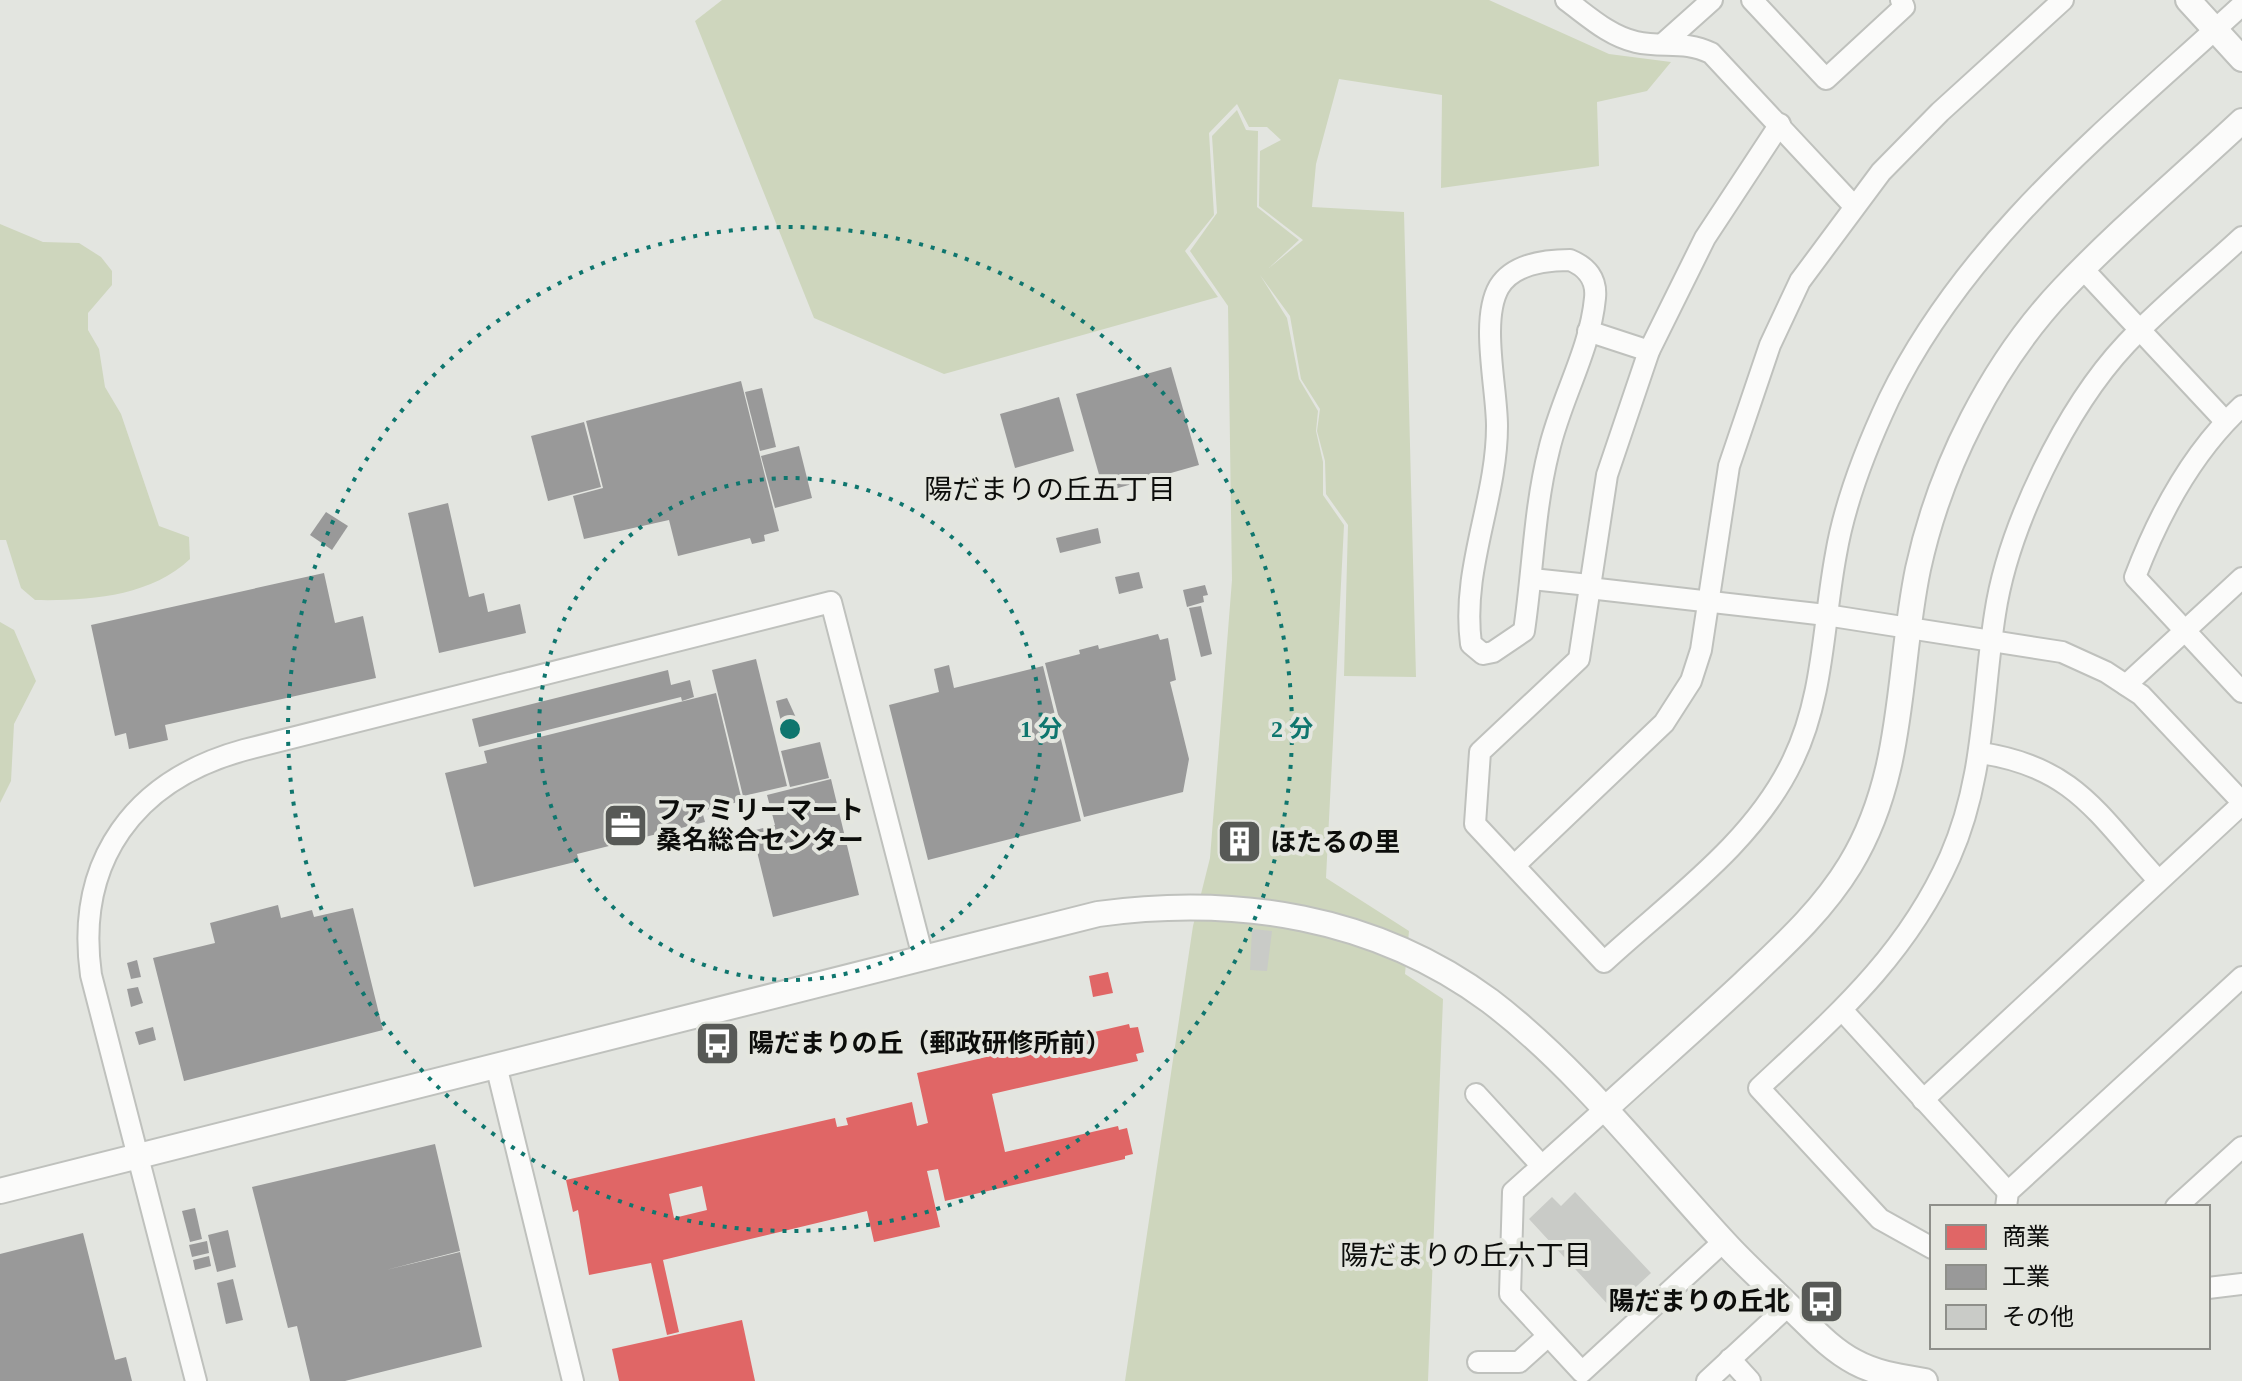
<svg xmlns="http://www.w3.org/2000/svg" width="2242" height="1381" viewBox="0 0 2242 1381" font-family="'Times New Roman','Noto Sans JP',serif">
	<rect width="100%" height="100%" fill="#e3e5e0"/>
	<g fill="#ced6bd">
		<polygon points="722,0 1489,0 1609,54 1671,62 1647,91 1597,102 1599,166 1441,188 1442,95 1339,79 1316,164 1312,207 1404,212 1416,677 1344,676 1348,525 1326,494 1325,461 1317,431 1320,409 1301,379 1290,316 1260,275 1287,318 1299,379 1318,411 1316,431 1323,462 1323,495 1344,525 1326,878 1409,931 1405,974 1443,999 1428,1381 1125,1381 1193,926 1210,858 1232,580 1228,306 1190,251 1217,213 1212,136 1237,110 1246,130 1258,131 1257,207 1299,240 1269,268 1303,240 1259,206 1260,151 1281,140 1267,127 1249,127 1237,104 1209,133 1214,215 1185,251 1218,297 944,374 814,318 695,21"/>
		<path d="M0,224l43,18 36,1 22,14 11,14v14l-24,28v17l11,19 6,38 16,27 38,112 30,11 1,22c-40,38 -103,42 -155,41l-14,-12 -15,-48h-6z"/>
		<polygon points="0,622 14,630 36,681 14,724 11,781 0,803"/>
	</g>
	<g fill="#e06666" fill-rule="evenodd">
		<polygon points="1108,972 1113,993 1093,997 1089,976"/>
		<path d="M1129,1024l1,4 8,-1 6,25 -8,2 2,7 -146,33 13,58 113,-26 1,4 8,-2 6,26 -8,2v3l-180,42 -7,-32 -11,2 13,56 -66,15 -7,-31 -204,49 16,72 -12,3 -16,-72 -62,12 -11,-65 -5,2 -7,-32 269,-62 2,9 11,-2 -2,-7 66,-16 5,24 11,-3 -11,-50zM702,1186l5,24 -33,8 -5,-24z"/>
		<polygon points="742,1320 755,1381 619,1381 612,1349"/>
	</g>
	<g fill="#999">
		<polygon points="1171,367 1199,465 1104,492 1076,394"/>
		<polygon points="741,381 779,531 764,535 765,541 752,544 750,538 678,556 669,520 584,539 573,496 603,488 586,421"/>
		<polygon points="762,388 776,447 760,451 745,392"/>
		<polygon points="1059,397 1074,451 1015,468 1000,414"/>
		<polygon points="584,422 601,487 548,501 531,436"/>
		<polygon points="799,446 812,498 775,508 761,456"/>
		<polygon points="448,503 469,597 484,593 488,612 520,604 526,633 439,653 408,513"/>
		<polygon points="326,512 348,526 332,550 310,535"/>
		<polygon points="1098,528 1101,543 1060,553 1056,538"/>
		<polygon points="1139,572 1143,588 1119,594 1115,577"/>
		<polygon points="324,573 335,623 363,616 376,678 165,725 168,740 129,749 126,733 115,736 91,625"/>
		<polygon points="1205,585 1208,595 1203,596 1204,602 1187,607 1183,590"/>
		<polygon points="1201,606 1212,654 1201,657 1189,608"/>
		<polygon points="1158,634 1160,640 1168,638 1176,680 1170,682 1189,759 1183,792 1084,817 1045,663 1080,654 1079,650 1098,645 1099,649"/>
		<polygon points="756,659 787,786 743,796 712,670"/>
		<polygon points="949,665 954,688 1043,666 1081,821 928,860 889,705 939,692 934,669"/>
		<polygon points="668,670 671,685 690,680 694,697 682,701 681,697 479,747 472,719"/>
		<polygon points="716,693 742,801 702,811 705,822 577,854 579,861 474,887 445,773 487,763 484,751"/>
		<polygon points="787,698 803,733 785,738 776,701"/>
		<polygon points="820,742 829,778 790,787 781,751"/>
		<polygon points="831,779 859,895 773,917 752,831 775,825 767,795"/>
		<polygon points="278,905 281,918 312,910 314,917 353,908 383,1030 184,1081 153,958 215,943 210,923"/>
		<polygon points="137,960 141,977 131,979 127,963"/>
		<polygon points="138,987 143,1003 131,1007 127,989"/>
		<polygon points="153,1027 156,1040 139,1045 135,1032"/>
		<polygon points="435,1144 460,1251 386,1270 460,1252 482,1347 345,1381 310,1381 297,1326 288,1328 252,1187"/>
		<polygon points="195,1208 202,1239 190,1242 182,1211"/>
		<polygon points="228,1230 236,1267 217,1272 208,1235"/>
		<polygon points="83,1233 115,1360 126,1357 132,1381 0,1381 0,1254"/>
		<polygon points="207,1241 209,1253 192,1257 189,1245"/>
		<polygon points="209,1256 211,1266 195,1270 193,1260"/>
		<polygon points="233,1279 243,1320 226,1324 217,1283"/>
	</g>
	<g fill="#c9cbc7">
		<polygon points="1233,830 1247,831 1245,855 1231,853"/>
		<polygon points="1252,929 1272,931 1267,971 1250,970"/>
		<polygon points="1575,1192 1651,1273 1612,1309 1529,1219 1552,1197 1561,1206"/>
	</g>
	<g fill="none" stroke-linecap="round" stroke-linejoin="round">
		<defs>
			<g id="minor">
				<path d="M1566,0c22,16 43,36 70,42 27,6 49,-2 75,11l142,152"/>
				<polyline points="1752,0 1826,79 1904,7 1901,0"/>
				<polyline points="1665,42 1712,0"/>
				<path d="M1780,124l-75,114 -56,113 -42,124 -28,184 -99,93 -5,72 129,138c66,-61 150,-119 189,-202 31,-64 30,-137 43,-206 9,-53 30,-106 53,-155 79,-162 223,-274 353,-394"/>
				<path d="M1570,260c17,7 27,19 25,38 -5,53 -34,100 -46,152 -15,59 -16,121 -25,181l-31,21 -10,2 -12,-10c-10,-76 26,-144 26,-218 0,-38 -17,-106 2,-139 14,-23 47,-27 71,-27z"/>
				<polyline points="2083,269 2225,421"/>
				<polyline points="1588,331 1649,351"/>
				<path d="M2242,406c-50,46 -83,108 -107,171l107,115"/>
				<polyline points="1532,579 1589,585"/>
				<polyline points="1589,588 1826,615 2062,652 2106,672 2141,695 2242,802"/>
				<polyline points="2126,685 2242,578"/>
				<path d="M1981,753c94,14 117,62 177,127"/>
				<polyline points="1515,865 1664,723 1691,681 1701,650 1729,466 1770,345 1800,281 1881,172 1940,112 2063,0"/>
				<polyline points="1842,1010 2008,1192"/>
				<polyline points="496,1065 573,1381"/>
				<polyline points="1476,1094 1541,1165"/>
				<polyline points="1923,1100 2242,804"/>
				<polyline points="1603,1111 1513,1192 1510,1294 1582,1372 1723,1242"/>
				<polyline points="2006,1207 2008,1192 2242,977"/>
				<polyline points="2176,1207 2242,1147"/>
				<path d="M1932,1248l-52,-29 -121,-131c77,-72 147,-132 191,-231 35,-79 32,-160 45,-243 13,-87 71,-206 131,-270 36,-38 78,-72 116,-107"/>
				<polyline points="2208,1288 2242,1284"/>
				<polyline points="1730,1359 1750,1381"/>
				<polyline points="1478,1362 1519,1362 1548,1336"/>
				<path d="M196,1381l-105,-406c-16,-115 44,-195 153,-225l587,-148 92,355"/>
				<polyline points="1707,1381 1789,1305"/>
			</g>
			<g id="tertiary">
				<polyline points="2188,0 2242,59"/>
				<path d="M1603,1111c47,-43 95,-85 141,-128 39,-37 78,-72 106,-118 56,-92 47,-195 68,-296 22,-101 74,-205 145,-280 56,-59 119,-112 179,-168"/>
				<path d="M0,1191l1098,-277c138,-19 277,2 392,87 87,66 162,163 236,243 21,23 43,42 65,64 20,19 39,41 64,54 22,12 46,15 70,19"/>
			</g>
		</defs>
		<use href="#minor" stroke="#bfc1bd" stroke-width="24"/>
		<use href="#tertiary" stroke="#bfc1bd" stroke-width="28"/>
		<use href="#minor" stroke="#fbfbfa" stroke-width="20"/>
		<use href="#tertiary" stroke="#fbfbfa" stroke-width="24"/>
	</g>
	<g fill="none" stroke="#0f766e" stroke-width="4" stroke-dasharray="4 8">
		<circle cx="790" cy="729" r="251"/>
		<circle cx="790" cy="729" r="502"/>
	</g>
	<defs>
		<symbol id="office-square" viewBox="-11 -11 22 22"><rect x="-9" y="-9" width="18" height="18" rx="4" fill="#575956" stroke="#e4e6df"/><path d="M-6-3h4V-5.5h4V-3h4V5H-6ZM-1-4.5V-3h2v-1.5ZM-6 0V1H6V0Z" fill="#fff"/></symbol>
		<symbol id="building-square" viewBox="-11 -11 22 22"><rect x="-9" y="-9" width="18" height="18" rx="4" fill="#575956" stroke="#e4e6df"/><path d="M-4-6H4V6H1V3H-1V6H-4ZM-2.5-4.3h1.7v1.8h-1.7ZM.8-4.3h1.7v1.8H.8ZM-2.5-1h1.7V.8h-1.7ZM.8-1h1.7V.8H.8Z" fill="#fff"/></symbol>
		<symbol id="bus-square" viewBox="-11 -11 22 22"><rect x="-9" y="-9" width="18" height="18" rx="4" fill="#575956" stroke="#e4e6df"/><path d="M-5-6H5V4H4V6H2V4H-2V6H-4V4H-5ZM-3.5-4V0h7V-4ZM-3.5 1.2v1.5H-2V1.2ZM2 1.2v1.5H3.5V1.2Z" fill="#fff"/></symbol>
	</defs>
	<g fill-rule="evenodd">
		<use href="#office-square" x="600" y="800" width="51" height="51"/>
		<use href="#building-square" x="1214" y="816" width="51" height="51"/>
		<use href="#bus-square" x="692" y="1018" width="51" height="51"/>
		<use href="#bus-square" x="1796" y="1276" width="51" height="51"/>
	</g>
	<g text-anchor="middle" stroke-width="8" stroke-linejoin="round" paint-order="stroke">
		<g font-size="26" font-weight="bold" fill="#0c0d0b" stroke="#e4e6df" text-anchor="start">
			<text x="656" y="819">ファミリーマート<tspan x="656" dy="30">桑名総合センター</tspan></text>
			<text x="1270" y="851">ほたるの里</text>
			<text x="748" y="1052">陽だまりの丘（郵政研修所前）</text>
			<text x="1790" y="1310" text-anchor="end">陽だまりの丘北</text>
		</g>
		<g font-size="28" fill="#0c0d0b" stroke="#e4e6df">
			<text x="1050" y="499">陽だまりの丘五丁目</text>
			<text x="1466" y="1265">陽だまりの丘六丁目</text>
		</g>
	</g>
	<circle cx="790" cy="729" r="12" fill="#0f766e" stroke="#e4e6df" stroke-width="4"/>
	<g font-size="24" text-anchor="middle" font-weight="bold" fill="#0f766e" stroke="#e4e6df" stroke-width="8" stroke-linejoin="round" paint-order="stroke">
		<text x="1041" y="737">1 分</text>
		<text x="1292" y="737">2 分</text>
	</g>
	<rect x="1930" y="1205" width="280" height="144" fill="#e4e6df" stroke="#8e8f8a" stroke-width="2"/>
	<rect x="1946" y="1225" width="40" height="24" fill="#e06666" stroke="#8e8f8a" stroke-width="2"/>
	<text x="2002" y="1245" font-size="24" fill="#0c0d0b">商業</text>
	<rect x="1946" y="1265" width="40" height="24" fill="#999999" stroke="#8e8f8a" stroke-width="2"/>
	<text x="2002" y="1285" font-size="24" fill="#0c0d0b">工業</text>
	<rect x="1946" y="1305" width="40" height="24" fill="#c9cbc7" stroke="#8e8f8a" stroke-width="2"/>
	<text x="2002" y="1325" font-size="24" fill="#0c0d0b">その他</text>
</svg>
